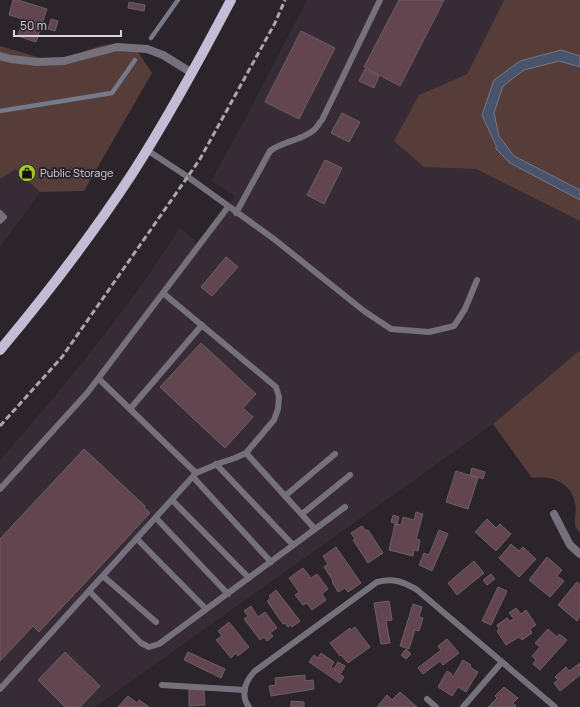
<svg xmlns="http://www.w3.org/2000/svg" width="580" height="707" viewBox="0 0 580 707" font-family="Manrope,sans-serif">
	<rect width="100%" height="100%" fill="#2b242a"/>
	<g fill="#372b36">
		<polygon points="307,0 504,0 467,74 419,95 424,166 476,169 580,221 580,350 493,424 95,707 0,707 0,460 56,395 105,334 143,283 180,228 200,245 235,196 211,181 245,119"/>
		<polygon points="0,132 40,192 0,247"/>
	</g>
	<g fill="#573d39">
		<polygon points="504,0 580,0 580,56 561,50 520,61 482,115 496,149 510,163 580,200 580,221 476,169 424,167 394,141 419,95 467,74"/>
		<polygon points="118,43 134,46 152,73 84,191 40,192 16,169 0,179 0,46 48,60 71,56 99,46"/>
		<polygon points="559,61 580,67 580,190 514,156 499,136 494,113 503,86 524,70"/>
		<path d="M580,350v183c-10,-11 -2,-18 -5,-30 -4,-21 -25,-28 -43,-25l-39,-54z"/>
	</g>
	<polygon fill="#4a536c" stroke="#75798c" points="561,50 580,56 580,67 559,61 524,70 503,86 494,113 499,136 514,156 580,190 580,200 510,163 496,149 496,146 482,115 494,80 520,61"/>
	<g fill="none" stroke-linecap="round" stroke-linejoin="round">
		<g stroke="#75798c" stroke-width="4.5">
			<polyline points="151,38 178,0"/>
			<polyline points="0,111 112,93 135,60"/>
		</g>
	</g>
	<g fill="#62454e" stroke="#6c6063">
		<polygon points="13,0 18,0 47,9 36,42 18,36 23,19 9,15"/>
		<polygon points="399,0 444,0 400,86 364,67"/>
		<polygon points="129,2 145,5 144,11 128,8"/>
		<polygon points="51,19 58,21 55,31 48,29"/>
		<polygon points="301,31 335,48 299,119 265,102"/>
		<polygon points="365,69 379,76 374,88 359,81"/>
		<polygon points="342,113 360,122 349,142 331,133"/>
		<polygon points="325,160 342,168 324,204 307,195"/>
		<polygon points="226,257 238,267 212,296 201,287"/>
		<polygon points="201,343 256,394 243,408 253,417 225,448 160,387"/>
		<polygon points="84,449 145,506 144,507 150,513 39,632 33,626 0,661 0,539"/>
		<polygon points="472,468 485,472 483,479 470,475"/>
		<polygon points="456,471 478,478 468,509 446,502"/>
		<polygon points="416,512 423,514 416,539 420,540 418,551 414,550 413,556 389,550 395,524 401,525 403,517 414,520"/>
		<polygon points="393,515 399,517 397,524 391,522"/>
		<polygon points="487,519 496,528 500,524 511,534 496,551 475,532"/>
		<polygon points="362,526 366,531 368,530 383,553 368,563 353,540 355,539 351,533"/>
		<polygon points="439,530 448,534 432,571 419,565 424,553 429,555"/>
		<polygon points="511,544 519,551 523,547 536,559 519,577 499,558"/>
		<polygon points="336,547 361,583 348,592 345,588 338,592 332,582 333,581 324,567 328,564 323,556"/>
		<polygon points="547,557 562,570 557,576 564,581 550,597 529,580"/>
		<polygon points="474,561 484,573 457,595 448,583"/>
		<polygon points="303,568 311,578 317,574 328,589 322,594 326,600 312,610 307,603 303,605 295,595 299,592 289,578"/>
		<polygon points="491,574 495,579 487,585 483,580"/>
		<polygon points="577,582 580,584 580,617 577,621 558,605"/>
		<polygon points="498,587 507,591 491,625 482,621"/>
		<polygon points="276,590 300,621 292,627 291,625 288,627 285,623 283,624 267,601 271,598 269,596"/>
		<polygon points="389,601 392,620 386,621 390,643 381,644 374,603"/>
		<polygon points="413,604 422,607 419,617 423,618 419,631 415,630 409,649 400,646"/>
		<polygon points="251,606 258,617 265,612 277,628 270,633 273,636 267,641 264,637 260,640 244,619 248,616 244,611"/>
		<polygon points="516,608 521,614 526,610 536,625 530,629 532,633 522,640 519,637 506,645 497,631 499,629 497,625 507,618 510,621 514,619 509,613"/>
		<polygon points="229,622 249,647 238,656 236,653 231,658 216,640 222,636 218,631"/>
		<polygon points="355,627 370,647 348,663 341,655 340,656 330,643 350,628 351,630"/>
		<polygon points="548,629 557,637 559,634 567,640 540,670 533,664 536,660 532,656 540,647 535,643"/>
		<polygon points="447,639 459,653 443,665 440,661 423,674 418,668 441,650 438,646"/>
		<polygon points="406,649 411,654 406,659 401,655"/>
		<polygon points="65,652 100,686 80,707 65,707 38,680"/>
		<polygon points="188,652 225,669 221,678 184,660"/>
		<polygon points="321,653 334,662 331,667 344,677 340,683 309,662 314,655 318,658"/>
		<polygon points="463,660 471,665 470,667 478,672 466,692 458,687 452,696 438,687 447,671 452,674 451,676 453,677"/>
		<polygon points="338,662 345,666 341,673 334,668"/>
		<polygon points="580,663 580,675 560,691 554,683 558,680 555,677 566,667 569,671"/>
		<polygon points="305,675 305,681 313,680 314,689 271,696 269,686 276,685 275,678"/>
		<polygon points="504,687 518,698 513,703 516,706 515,707 488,707 497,698 495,696"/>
		<polygon points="189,689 204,689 205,705 189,706"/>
		<polygon points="400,692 417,707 377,707 387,695 392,700"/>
		<polygon points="128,696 137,703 139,700 149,707 118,707"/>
		<polygon points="291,701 304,702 304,707 291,707"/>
	</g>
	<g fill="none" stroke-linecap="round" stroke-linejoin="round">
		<g stroke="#74717d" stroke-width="6">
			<polyline points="147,150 188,177 274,239 364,311 391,329 429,332 454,326 465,309 477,280"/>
			<polyline points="0,213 4,217 0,221"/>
			<path d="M236,213l34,-62c13,-10 31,-10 44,-21 3,-2 5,-7 8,-10l58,-120"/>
			<polyline points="99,379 196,473"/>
			<polyline points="130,409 202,325"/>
			<polyline points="246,453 315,529"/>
			<polyline points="216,464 293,545"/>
			<polyline points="193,477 271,562"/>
			<polyline points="0,489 88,392 228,207"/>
			<polyline points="285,496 335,454"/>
			<polyline points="172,500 249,578"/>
			<polyline points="302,514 350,475"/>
			<polyline points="156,518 228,594"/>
			<polyline points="137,539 206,609"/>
			<polyline points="103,576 156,622"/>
			<polyline points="89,591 141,643 149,647 159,644 345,507"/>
			<polyline points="162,685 245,690"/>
			<polyline points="0,689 196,473 220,463 235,458 246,453 274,420 278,409 279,397 276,387 163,293"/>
			<polyline points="427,699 436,707"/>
			<path d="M249,707c-9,-12 -4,-26 6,-36l122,-89c16,-4 24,-1 39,7l139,118"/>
			<polyline points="463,707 502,662"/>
		</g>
		<g stroke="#74717d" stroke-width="8">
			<polyline points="0,56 11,59 37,62 64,61 117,47 147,49 163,55 192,73"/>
			<polyline points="554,514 570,545 580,554"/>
		</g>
		<path stroke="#c3bcd5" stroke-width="10" d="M0,350c47,-56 92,-115 132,-176 36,-56 68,-115 99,-174"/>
		<polyline stroke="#aba6aa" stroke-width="3" stroke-dasharray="6 3" stroke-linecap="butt" points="0,426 62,357 200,159 275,23 285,0"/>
	</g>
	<defs>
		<symbol id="shop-disc" viewBox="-11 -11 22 22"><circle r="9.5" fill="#a3c926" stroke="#2b242a"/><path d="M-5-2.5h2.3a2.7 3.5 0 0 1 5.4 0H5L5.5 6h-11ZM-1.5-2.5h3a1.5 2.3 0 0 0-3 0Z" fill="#111"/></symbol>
	</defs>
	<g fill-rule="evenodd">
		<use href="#shop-disc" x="17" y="163" width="20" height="20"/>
	</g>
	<g text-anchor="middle" stroke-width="4" stroke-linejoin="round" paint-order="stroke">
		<g font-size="11" fill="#d8d3d7" stroke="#2b242a" text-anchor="start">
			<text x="40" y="177">Public Storage</text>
		</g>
	</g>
	<path d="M14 30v6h107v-6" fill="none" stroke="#d8d3d7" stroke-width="2"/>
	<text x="20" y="30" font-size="12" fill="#d8d3d7" stroke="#2b242a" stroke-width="3" paint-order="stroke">50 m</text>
</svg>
